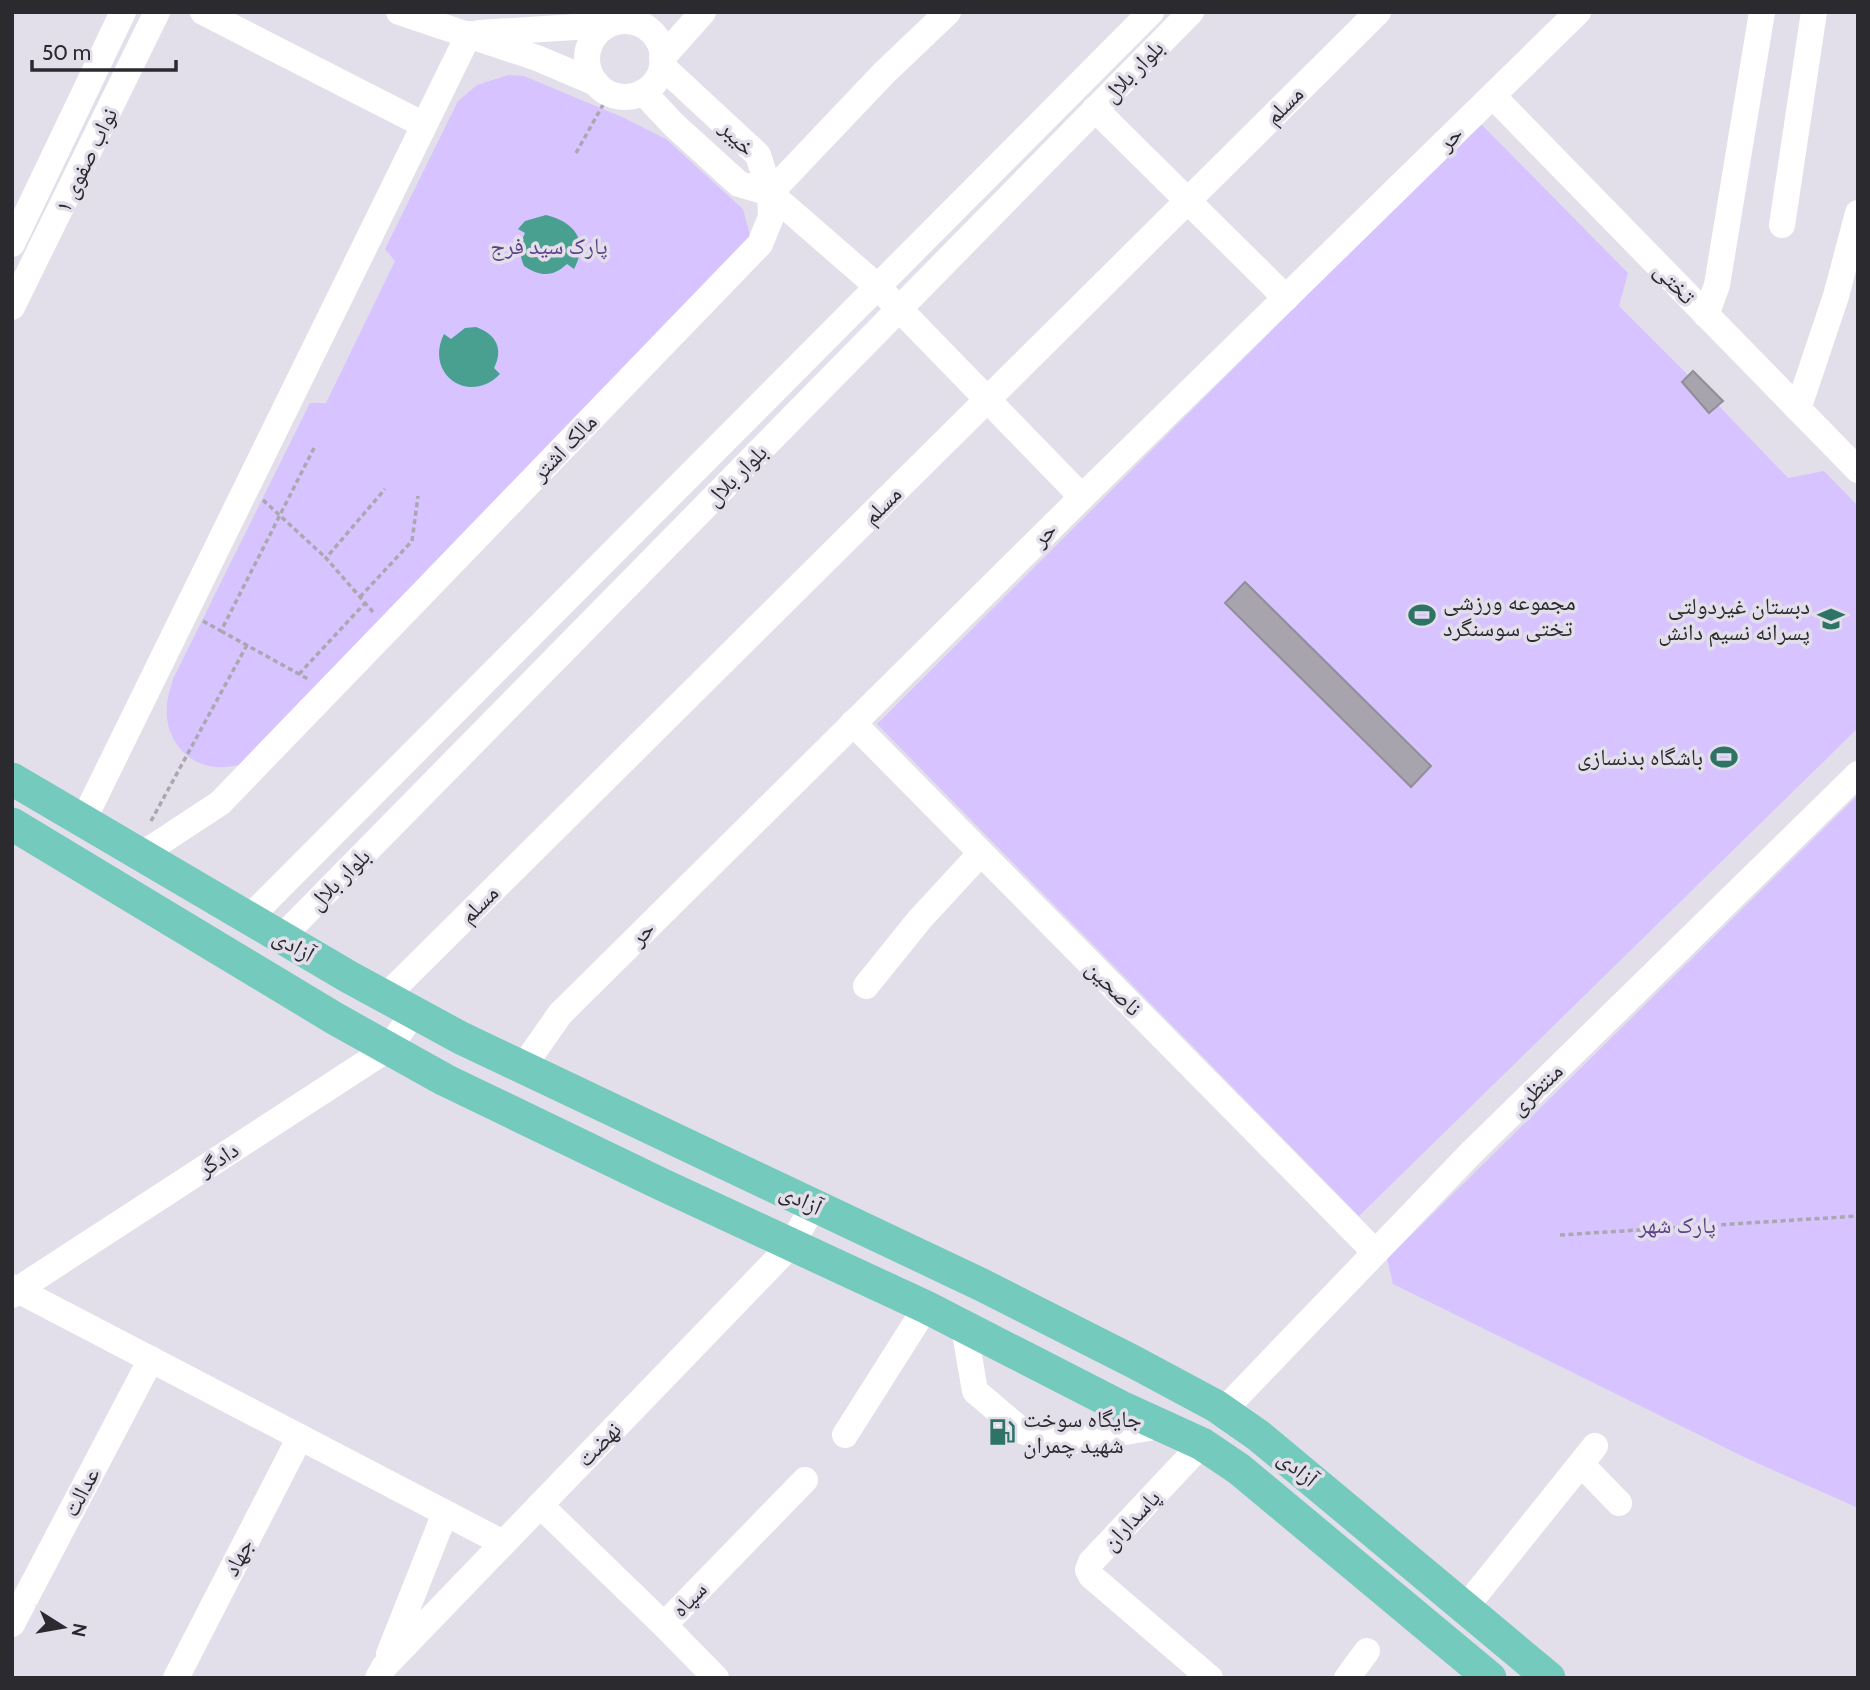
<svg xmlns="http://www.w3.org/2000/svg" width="1870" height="1690" viewBox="0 0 1870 1690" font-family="Cabin,'Noto Naskh Arabic',sans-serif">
	<rect width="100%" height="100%" fill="#e3dfea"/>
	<g fill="#d7c3ff">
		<path d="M508,75l16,1 98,41 44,22 77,70 7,26 -10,23 -501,507c-7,1 -15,3 -22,2 -32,-2 -53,-31 -50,-61 0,-9 4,-19 6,-27l137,-276h16l69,-142 -10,-12 73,-148 19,-16z"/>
		<polygon points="1480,123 1628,273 1619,306 1688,375 1693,371 1723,400 1718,405 1788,478 1824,471 1858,506 1858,728 1359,1216 877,724"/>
		<polygon points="1858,795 1858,1508 1746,1458 1393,1284 1387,1259"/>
	</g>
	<g fill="#4aa090">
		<path d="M546,215c29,7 43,26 28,54l-7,-5c-14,13 -27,13 -43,2 -5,-12 -5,-20 1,-33l-7,-4 7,-8z"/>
		<path d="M476,327c20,7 28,22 18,41l6,6c-31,32 -76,0 -56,-40l7,5 14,-11z"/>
	</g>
	<g fill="#a7a4ae" stroke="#918e98" stroke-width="2">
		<polygon points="1693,371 1723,401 1709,413 1682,382"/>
		<polygon points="1245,582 1431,766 1411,787 1225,603"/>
	</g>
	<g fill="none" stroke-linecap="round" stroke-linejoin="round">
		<g stroke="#aaa7af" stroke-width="3.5" stroke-dasharray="5 3.5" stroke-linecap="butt">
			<polyline points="576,153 604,103"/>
			<polyline points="263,500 326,558"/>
			<polyline points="360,597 412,541 418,496"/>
			<polyline points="373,612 326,558 385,489"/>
			<polyline points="203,621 221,631 314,448"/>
			<polyline points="221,631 308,679"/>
			<polyline points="299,674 365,603"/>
			<polyline points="151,821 247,645"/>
			<polyline points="1560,1235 1858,1216"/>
		</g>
		<g stroke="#fff" stroke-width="26">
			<polyline points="203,12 424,125"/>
			<polyline points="399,12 537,58 596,83"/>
			<circle cx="625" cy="59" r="38"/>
			<polyline points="479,33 607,25"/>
			<polyline points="662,58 703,12"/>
			<polyline points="643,92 674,125 739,184 770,193 878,287 1082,497"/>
			<polyline points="1493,96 1858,470"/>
			<polyline points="1095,109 1286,298"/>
			<polyline points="770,193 884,73 948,12"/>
			<polyline points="1782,225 1814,12"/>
			<polyline points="12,244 123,12"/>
			<polyline points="12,307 157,12"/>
			<polyline points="1706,315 1717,285 1762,12"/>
			<polyline points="1798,409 1836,296 1858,213"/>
			<polyline points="853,723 1375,1252"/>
			<polyline points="83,821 469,34"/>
			<polyline points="141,855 220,803 760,244 771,217 770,193 758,155 662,66"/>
			<polyline points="248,919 1151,12"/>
			<polyline points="281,938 1191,12"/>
			<polyline points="866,986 920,919 981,853"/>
			<polyline points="385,997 1378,12"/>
			<polyline points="523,1067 560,1014 1082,497 1578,12"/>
			<polyline points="12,1287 503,1543"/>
			<polyline points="12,1295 17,1290 389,1048 414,1012"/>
			<polyline points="964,1327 975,1391 1022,1431 1061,1443 1160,1426"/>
			<polyline points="1223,1411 1470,1154 1858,774"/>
			<polyline points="845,1435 926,1307"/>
			<polyline points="1202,1444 1091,1562 1088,1570 1091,1576 1210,1678"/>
			<polyline points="1581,1464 1619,1503"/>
			<polyline points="540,1505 664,1625 805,1480"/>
			<polyline points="1465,1608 1595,1446"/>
			<polyline points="12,1624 151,1359"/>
			<polyline points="664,1625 716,1678"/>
			<polyline points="389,1654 445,1513"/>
			<polyline points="176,1678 300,1437"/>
			<polyline points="378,1678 384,1667 791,1245 814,1205"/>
			<polyline points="1347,1678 1367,1651"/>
		</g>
		<g stroke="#74cabc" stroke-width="33">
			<polyline points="12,779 349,977 461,1038 982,1285 1134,1362 1216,1406 1259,1436 1549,1678"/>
			<polyline points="12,824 334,1018 445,1080 663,1185 926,1307 1121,1407 1202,1444 1239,1469 1490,1678"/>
		</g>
	</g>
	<defs>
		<symbol id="stadium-bare" viewBox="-9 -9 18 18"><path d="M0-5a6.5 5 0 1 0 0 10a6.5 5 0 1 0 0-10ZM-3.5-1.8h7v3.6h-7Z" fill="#2e7366" stroke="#e3dfea" stroke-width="2.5" paint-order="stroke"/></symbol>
		<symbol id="school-bare" viewBox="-9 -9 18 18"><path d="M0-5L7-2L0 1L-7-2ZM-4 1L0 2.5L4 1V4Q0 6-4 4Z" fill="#2e7366" stroke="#e3dfea" stroke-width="2.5" paint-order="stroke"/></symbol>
		<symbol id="fuel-bare" viewBox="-9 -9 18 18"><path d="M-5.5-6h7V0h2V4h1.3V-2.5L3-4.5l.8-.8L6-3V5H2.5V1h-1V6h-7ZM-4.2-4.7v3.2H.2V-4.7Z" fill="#2e7366" stroke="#e3dfea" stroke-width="2.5" paint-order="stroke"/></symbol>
	</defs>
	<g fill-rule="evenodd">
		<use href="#stadium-bare" x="1403" y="596" width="38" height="38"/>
		<use href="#school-bare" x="1812" y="600" width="38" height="38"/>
		<use href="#stadium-bare" x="1705" y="738" width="38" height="38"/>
		<use href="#fuel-bare" x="983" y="1413" width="38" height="38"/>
	</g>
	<g text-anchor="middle" stroke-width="7" stroke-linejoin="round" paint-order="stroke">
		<g font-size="23" fill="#2b2a2e" stroke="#e3dfea">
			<text transform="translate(1133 71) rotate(-46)" y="8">بلوار بلال</text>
			<text transform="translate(1284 105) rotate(-45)" y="8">مسلم</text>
			<text transform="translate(738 138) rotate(46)" y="8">خیبر</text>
			<text transform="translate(1450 138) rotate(-44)" y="8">حر</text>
			<text transform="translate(86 160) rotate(-64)" y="8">نواب صفوی ۱</text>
			<text transform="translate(1675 283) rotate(46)" y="8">تختی</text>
			<text transform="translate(564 447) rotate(-46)" y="8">مالک اشتر</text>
			<text transform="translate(736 475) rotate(-45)" y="8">بلوار بلال</text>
			<text transform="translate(882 505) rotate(-45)" y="8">مسلم</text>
			<text transform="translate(1044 534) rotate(-45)" y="8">حر</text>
			<text transform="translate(339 879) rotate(-45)" y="8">بلوار بلال</text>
			<text transform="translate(479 904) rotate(-45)" y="8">مسلم</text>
			<text transform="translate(642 933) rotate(-45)" y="8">حر</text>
			<text transform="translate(294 945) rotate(30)" y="8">آزادی</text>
			<text transform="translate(1114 988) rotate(45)" y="8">ناصحین</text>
			<text transform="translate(1536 1089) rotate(-44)" y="8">منتظری</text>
			<text transform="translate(218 1159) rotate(-33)" y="8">دادگر</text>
			<text transform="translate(801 1199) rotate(25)" y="8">آزادی</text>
			<text transform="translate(599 1444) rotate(-46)" y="8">نهضت</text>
			<text transform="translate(1298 1468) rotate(40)" y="8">آزادی</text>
			<text transform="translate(81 1492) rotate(-62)" y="8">عدالت</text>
			<text transform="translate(1131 1520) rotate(-47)" y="8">پاسداران</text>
			<text transform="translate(238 1557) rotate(-63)" y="8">جهاد</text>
			<text transform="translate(689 1599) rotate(-46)" y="8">سپاه</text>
		</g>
		<g font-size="23" fill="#5e418a" stroke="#e3dfea">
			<text x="549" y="254">پارک سید فرج</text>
			<text x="1677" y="1233">پارک شهر</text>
		</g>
		<g font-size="23" fill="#2b2a2e" stroke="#e3dfea" text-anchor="start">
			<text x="1443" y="610">مجموعه ورزشی<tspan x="1443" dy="26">تختی سوسنگرد</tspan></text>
			<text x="1810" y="614" text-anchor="end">دبستان غیردولتی<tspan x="1810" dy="26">پسرانه نسیم دانش</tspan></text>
			<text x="1703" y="765" text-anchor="end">باشگاه بدنسازی</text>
			<text x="1023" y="1427">جایگاه سوخت<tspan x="1023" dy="26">شهید چمران</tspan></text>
		</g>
	</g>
	<rect width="1870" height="1690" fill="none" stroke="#2b2a2e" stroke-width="28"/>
	<g transform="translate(63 1627) rotate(101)" stroke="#e3dfea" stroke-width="5" paint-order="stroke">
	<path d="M0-5L12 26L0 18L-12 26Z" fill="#2b2a2e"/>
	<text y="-10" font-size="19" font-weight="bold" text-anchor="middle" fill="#2b2a2e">N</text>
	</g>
	<path d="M32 60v10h144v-10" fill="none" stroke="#2b2a2e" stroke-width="3.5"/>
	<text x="42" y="60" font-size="21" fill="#2b2a2e" stroke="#e3dfea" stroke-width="5" paint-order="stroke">50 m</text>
</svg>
